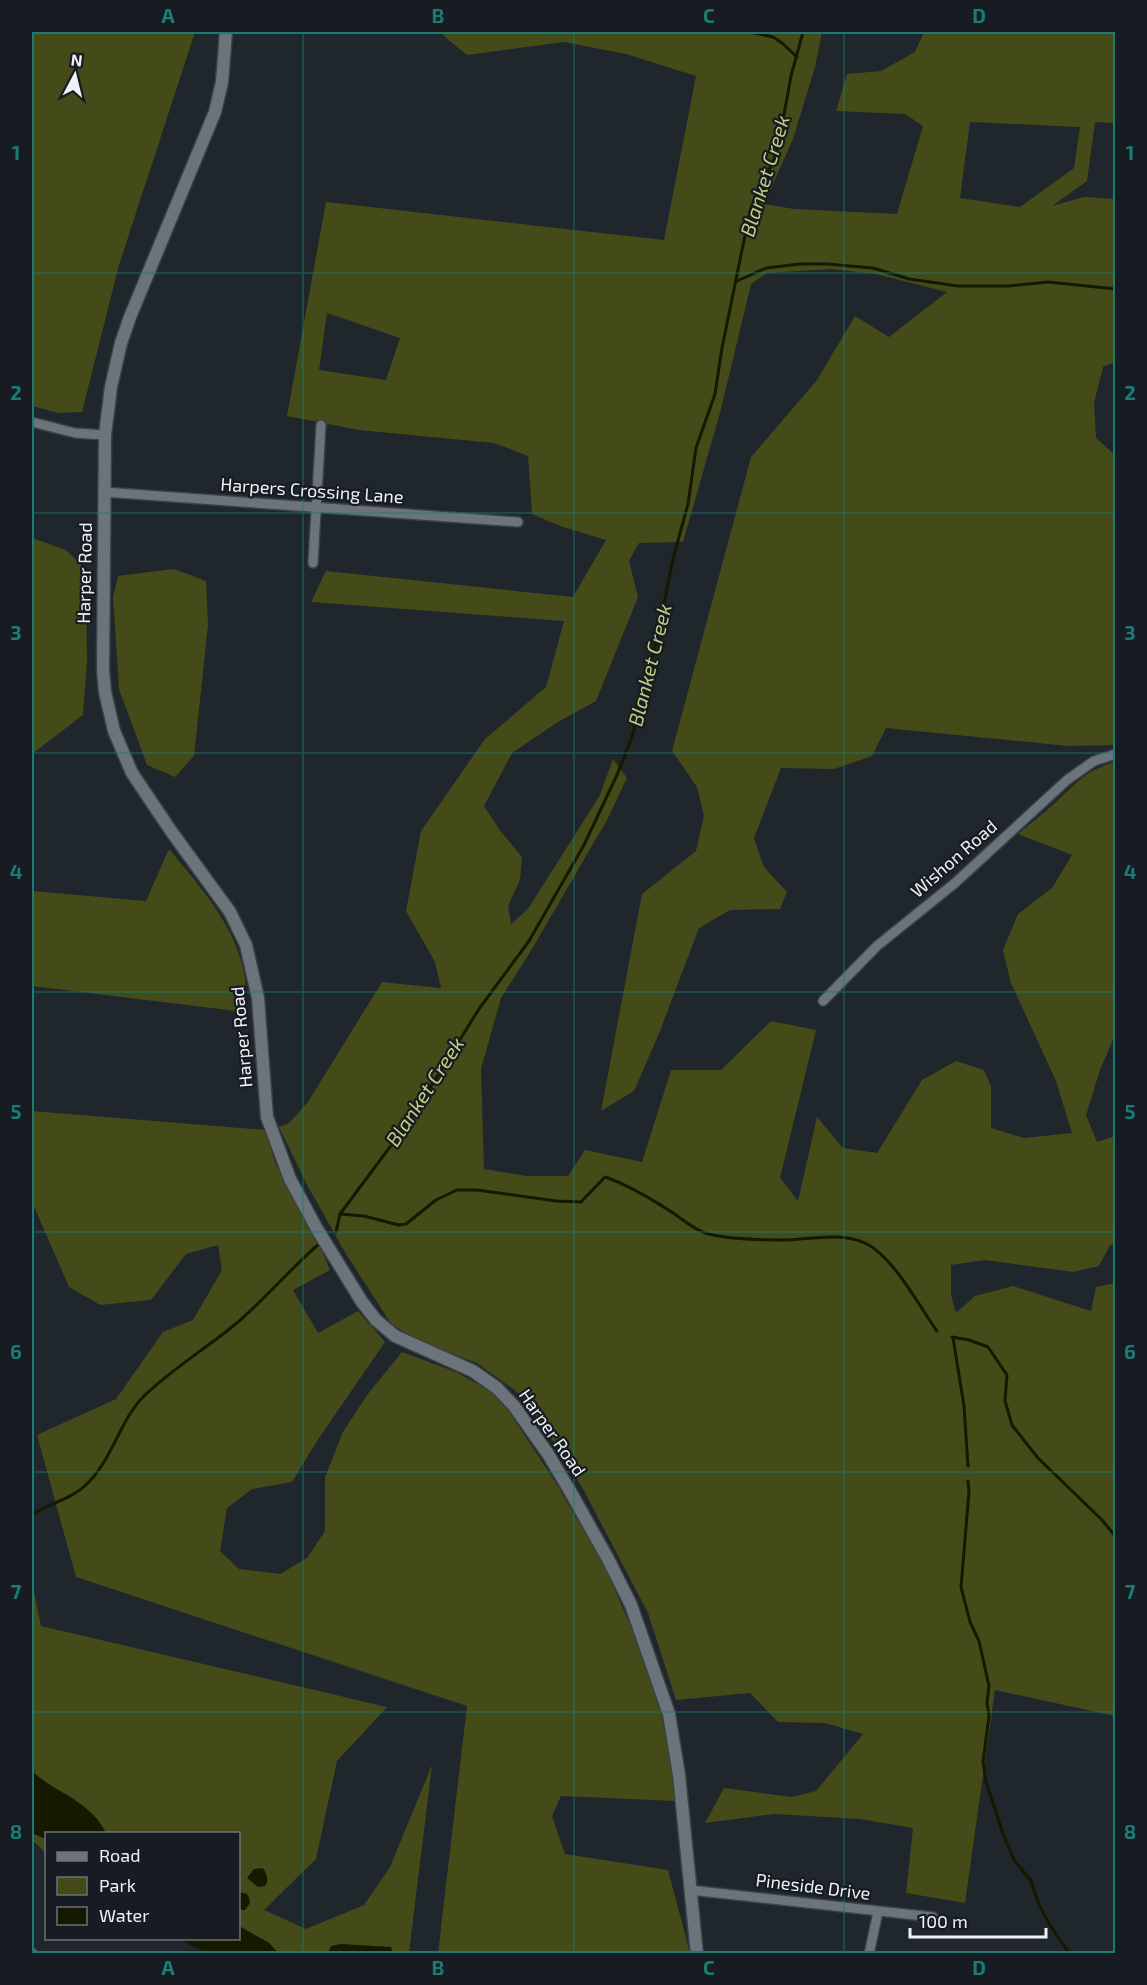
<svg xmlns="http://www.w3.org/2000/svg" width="1147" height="1985" viewBox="0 0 1147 1985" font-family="'Exo 2',sans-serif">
	<rect width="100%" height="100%" fill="#1f262c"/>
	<g fill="#444b19" fill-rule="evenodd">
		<polygon points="32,32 195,32 119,265 82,412 58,413 32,406"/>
		<path d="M442,32h380l-7,35 -22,72 -29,65 30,5 103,5 26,-88 -18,-12 -69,-3 11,-37 34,-3 34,-19 9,-20h191v91l-20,-1 -8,59 -35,25 32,-9 31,2v163l-12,5 -9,36 2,35 19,17v290l-47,1 -182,-18 -14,28 -38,13 -53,-1 -27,70 10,29 23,25 -7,17 -50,1 -31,18 -39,103 -26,60 -33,20 41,-217 54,-43 8,-35 -7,-29 -25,-36 79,-294 66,-77 38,-64 34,21 58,-45 -71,-18 -45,-5 -64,4 -16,11 -30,125 -38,133 -44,1 -10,18 9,36 -42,104 -38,21 -46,31 -28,53 15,23 23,28 -2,23 -12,26 3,18 17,-15 72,-114 13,-36 14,19 -20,42 -78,134 -28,44 -20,71 3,100 43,7h41l17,-26 57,12 29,-92h50l50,-49 45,9 -36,148 18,23 19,-84 26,31 34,5 45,-73 34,-19 28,9 7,16v42l33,10 48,-5 -16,-52 -45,-98 -8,-33 15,-36 34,-26 20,-33 -54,-21c12,-10 25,-20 36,-30 23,-21 30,-33 61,-42v273l-15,35 -14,45 11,27 18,-6v108l-5,1 -11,21 -26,6 -88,-12 -34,5v30l5,18 19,-17 38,-10 78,25 5,-24 19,-4v433l-120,-26 -30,213 -59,-10 7,-65 -53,-9 -86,-5 -69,9 19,-35 67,9 25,-6 47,-57 -38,-11 -47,-1 -28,-29 -74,7 -28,-87 -66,-126 -38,-60 -23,-32 -44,-32 -49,-18 -36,-20 -46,-71 -40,-71 -27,-56 10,-4 19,-21 74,-120 59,6 -6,-26 -29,-51 15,-80 64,-92 61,-52 18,-66 -253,-19 15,-31 247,26 33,-57 -46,-14 -28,-12 -4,-58 -34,-13 -135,-13 -72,-14 39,-214 338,38 32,-164 -70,-22 -62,-12 -97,13 -21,-17zM970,122l110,5 -6,41 -54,39 -60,-9zM327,313l73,25 -14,42 -67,-10z"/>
		<polygon points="32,538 66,550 86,570 87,660 83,715 32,754"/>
		<polygon points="174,569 206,581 208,625 194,756 175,777 147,765 119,689 113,597 118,576"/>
		<path d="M169,849c32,39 69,79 76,130 1,10 0,22 -1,33l-212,-26v-95l114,10z"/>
		<polygon points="32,1111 265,1130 276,1165 314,1231 330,1270 293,1290 318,1333 358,1311 385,1342 317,1441 292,1482 252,1489 227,1508 220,1551 239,1569 280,1574 307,1558 325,1531 325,1477 343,1432 367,1395 402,1352 456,1372 498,1395 556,1483 604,1565 648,1666 660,1706 672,1772 675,1801 561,1796 552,1816 565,1854 668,1870 690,1953 438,1953 467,1706 76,1577 37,1435 116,1399 163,1332 193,1320 222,1270 218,1245 186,1254 151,1300 100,1305 69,1287 32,1202"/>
		<polygon points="32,1582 41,1626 387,1707 337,1761 316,1859 264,1910 306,1929 364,1905 390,1867 432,1765 409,1953 278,1953 269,1943 239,1926 238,1834 106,1833 103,1828 73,1798 42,1781 32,1771"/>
		<polygon points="32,1833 46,1839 46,1853 32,1840"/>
	</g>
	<g fill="#151900">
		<path d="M32,1771c24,23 59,30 74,62l-60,1v5l-14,-6z"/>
		<path d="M263,1868c4,7 6,12 2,18l-7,1 -11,-9 7,-9z"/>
		<path d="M238,1892c9,1 11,2 12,11l-5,7h-3l-3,-3z"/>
		<polygon points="239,1926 269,1943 278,1953 207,1953 178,1939 238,1938"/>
		<polygon points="341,1944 391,1947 393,1953 328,1953 331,1946"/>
	</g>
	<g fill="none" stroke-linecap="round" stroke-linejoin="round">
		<g stroke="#151900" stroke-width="3">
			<polyline points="750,32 773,37 782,43 797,57"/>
			<polyline points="737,281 766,268 800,264 827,264 873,268 909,279 958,286 1008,286 1048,282 1116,289"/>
			<path d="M340,1214l24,2 35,9 7,-1 30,-24 21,-10h20l79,11 25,1 24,-25c23,8 45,21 65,34 11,7 23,18 35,22 20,6 61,7 82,7 25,-1 54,-8 78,3 28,13 54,63 72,88"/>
			<polyline points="336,1232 340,1214 410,1120 479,1009 529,941 584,845 617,775 632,737 656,643 673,559 688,504 696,448 715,394 722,348 750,211 757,192 772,164 778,148 791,76 803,32"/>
			<polyline points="952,1337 969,1340 988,1347 1007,1375 1005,1401 1012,1425 1038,1458 1102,1520 1116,1537"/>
			<polyline points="953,1338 964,1406 968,1466"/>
			<polyline points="968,1481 969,1492 961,1587 970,1622 979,1641 989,1686 987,1702 989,1716 983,1762 986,1782 1003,1834 1014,1860 1031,1881 1039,1905 1051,1927 1070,1954"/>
			<path d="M32,1515c18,-12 40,-16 55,-31 26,-26 33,-64 57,-88 29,-28 63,-48 94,-74 29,-25 53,-54 82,-79"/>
		</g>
		<defs>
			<g id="minor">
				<polyline points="32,422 75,433 105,435"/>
				<polyline points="104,492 518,522"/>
				<polyline points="313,563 321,425"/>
				<polyline points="823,1001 877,946 955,883 1067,780 1094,761 1116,754"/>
				<polyline points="690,1890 933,1917"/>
				<polyline points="32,1953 33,1954"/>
				<polyline points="869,1954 878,1912"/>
			</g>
			<polyline id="tertiary" points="226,32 222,82 215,112 130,317 121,343 111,387 105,435 103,670 105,692 114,731 132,773 171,831 230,912 246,945 258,998 267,1117 290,1179 317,1229 362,1302 376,1320 395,1336 473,1371 497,1388 514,1406 548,1454 570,1491 608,1559 631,1605 669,1714 679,1775 697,1954"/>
		</defs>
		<use href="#minor" stroke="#3b4146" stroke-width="12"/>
		<use href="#tertiary" stroke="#3b4146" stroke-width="15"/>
		<use href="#minor" stroke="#6c747b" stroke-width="9"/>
		<use href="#tertiary" stroke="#6c747b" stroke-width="12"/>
	</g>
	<path fill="none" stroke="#1a7c75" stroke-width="1.5" stroke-opacity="0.55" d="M303,32v1922M574,32v1922M844,32v1922M32,273h1084M32,513h1084M32,753h1084M32,992h1084M32,1232h1084M32,1472h1084M32,1712h1084"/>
	<g text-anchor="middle" stroke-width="4.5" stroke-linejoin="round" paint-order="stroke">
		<g font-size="18" fill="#eef2f6" stroke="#161c22">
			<text transform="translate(312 491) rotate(4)" y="6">Harpers Crossing Lane</text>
			<text transform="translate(85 573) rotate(-89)" y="6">Harper Road</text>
			<text transform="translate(954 859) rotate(-41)" y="6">Wishon Road</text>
			<text transform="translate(242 1037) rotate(-95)" y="6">Harper Road</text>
			<text transform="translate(552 1433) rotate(55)" y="6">Harper Road</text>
			<text transform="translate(813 1887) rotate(7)" y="6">Pineside Drive</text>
		</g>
		<g font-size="20" font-style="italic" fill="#c2cf7e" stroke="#161c22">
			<text transform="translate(765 176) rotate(-73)" y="7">Blanket Creek</text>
			<text transform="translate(650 665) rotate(-76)" y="7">Blanket Creek</text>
			<text transform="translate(425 1092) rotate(-57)" y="7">Blanket Creek</text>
		</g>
	</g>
	<rect width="1147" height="1985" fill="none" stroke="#161c22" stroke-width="66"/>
	<rect x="45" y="1832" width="195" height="108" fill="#161c22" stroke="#6c7277" stroke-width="1.5"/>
	<rect x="57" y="1852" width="30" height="9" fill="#6c747b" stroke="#6c7277" stroke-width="1.5"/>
	<text x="99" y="1862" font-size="18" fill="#eef2f6">Road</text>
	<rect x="57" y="1877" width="30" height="18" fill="#444b19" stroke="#6c7277" stroke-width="1.5"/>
	<text x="99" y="1892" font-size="18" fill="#eef2f6">Park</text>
	<rect x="57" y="1907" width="30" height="18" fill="#151900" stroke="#6c7277" stroke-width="1.5"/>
	<text x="99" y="1922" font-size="18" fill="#eef2f6">Water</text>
	<g transform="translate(75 75) rotate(7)" stroke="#161c22" stroke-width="4.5" paint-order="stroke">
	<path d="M0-4.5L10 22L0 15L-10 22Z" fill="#eef2f6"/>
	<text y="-9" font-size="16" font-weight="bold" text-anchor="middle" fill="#eef2f6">N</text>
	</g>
	<path d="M910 1928v9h136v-9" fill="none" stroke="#eef2f6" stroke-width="3"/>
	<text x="919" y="1928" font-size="18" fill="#eef2f6" stroke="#161c22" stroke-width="4.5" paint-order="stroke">100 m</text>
	<rect x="33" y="33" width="1081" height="1919" fill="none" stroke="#1a7c75" stroke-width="2"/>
	<g font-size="20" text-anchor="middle" font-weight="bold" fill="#1a7c75">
		<text x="168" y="23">A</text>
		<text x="438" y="23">B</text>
		<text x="709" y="23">C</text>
		<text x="979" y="23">D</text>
		<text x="16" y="160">1</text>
		<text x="1130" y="160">1</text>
		<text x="16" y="400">2</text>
		<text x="1130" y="400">2</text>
		<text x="16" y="640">3</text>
		<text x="1130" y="640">3</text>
		<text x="16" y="879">4</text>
		<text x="1130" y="879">4</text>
		<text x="16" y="1119">5</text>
		<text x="1130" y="1119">5</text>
		<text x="16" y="1359">6</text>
		<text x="1130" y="1359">6</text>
		<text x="16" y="1599">7</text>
		<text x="1130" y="1599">7</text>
		<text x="16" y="1839">8</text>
		<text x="1130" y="1839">8</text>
		<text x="168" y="1975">A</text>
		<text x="438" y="1975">B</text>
		<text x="709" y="1975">C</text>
		<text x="979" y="1975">D</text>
	</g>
</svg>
